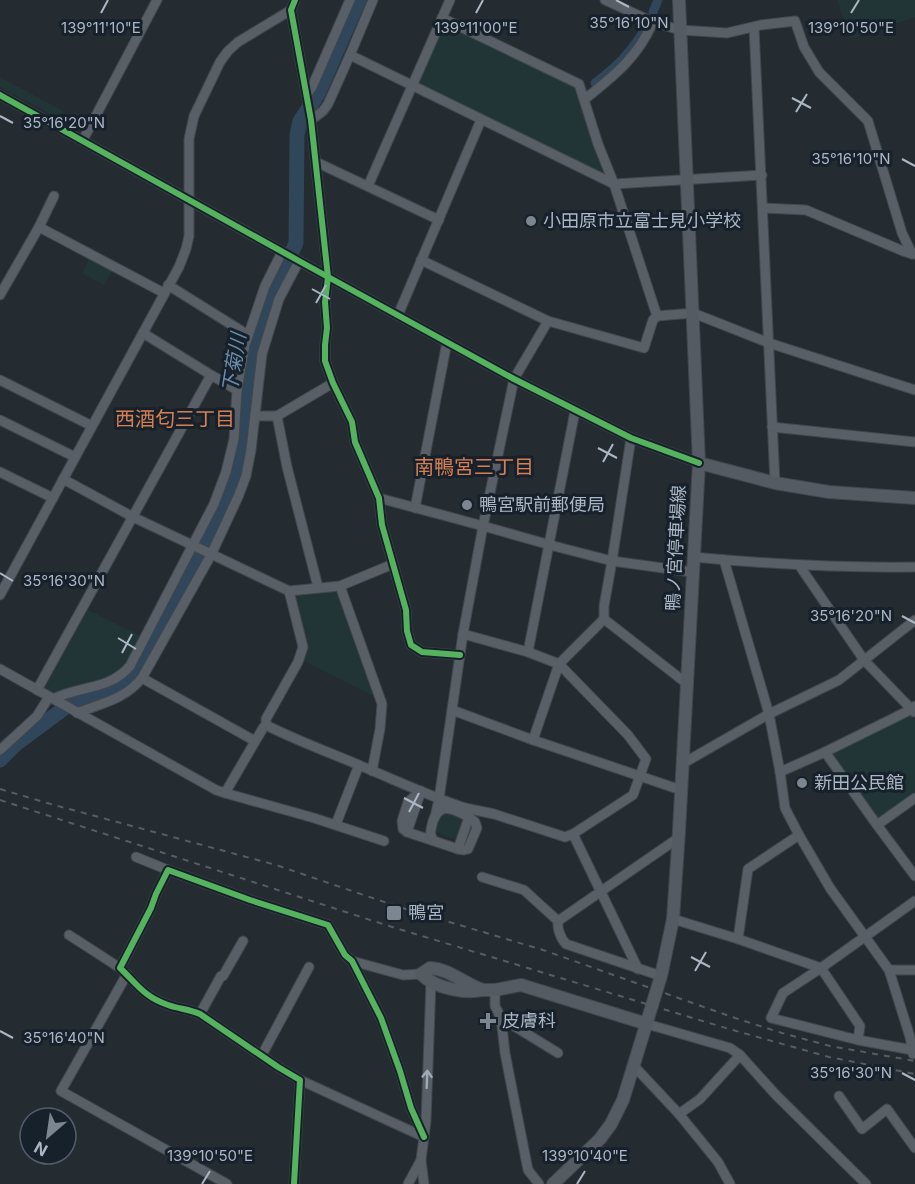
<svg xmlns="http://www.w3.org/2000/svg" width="915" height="1184" viewBox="0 0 915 1184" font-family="Inter,'Noto Sans JP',sans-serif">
	<rect width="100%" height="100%" fill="#242b31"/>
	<g fill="#213537">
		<polygon points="837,0 915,0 915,17 851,39"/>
		<polygon points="444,24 576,87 604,174 417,84"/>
		<polygon points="0,77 63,111 59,119 0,87"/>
		<polygon points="90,257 113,269 104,285 82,273"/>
		<polygon points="337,589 370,686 373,696 302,660 293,595"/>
		<polygon points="88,610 141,636 125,666 109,679 51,694 44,689"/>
		<polygon points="910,714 915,720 915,793 877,820 831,754"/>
		<path d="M446,813l17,6 1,3 -6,16c-6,1 -9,-1 -15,-3 -12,-4 -7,-11 -3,-20z"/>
	</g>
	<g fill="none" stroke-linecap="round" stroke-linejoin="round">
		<g stroke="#2f465b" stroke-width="9">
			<polyline points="653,12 658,0"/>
			<path d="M595,83c23,-17 37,-32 51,-56"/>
		</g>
		<polyline stroke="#2f465b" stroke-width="15" points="0,760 16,744 74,701 111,691 122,685 133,673 215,527 227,501 237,475 244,448 250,375 258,336 279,279 296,243 297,135 300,121 318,94 359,0"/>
		<defs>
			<g id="minor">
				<polyline points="295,0 291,10 311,120 328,277 325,302 327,328 325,345 325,361 333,383 352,422 355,442 379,498 382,525 406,610 407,631 411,645 422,652 460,655"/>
				<polyline points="605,0 653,22 680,30 727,33 761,25 795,21 804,47 819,72 868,121 902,233 912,254 915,254"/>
				<polyline points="442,18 579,84 598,144 614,184 657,316 693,313 769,343 915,390"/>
				<polyline points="754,27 775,483"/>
				<polyline points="350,55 614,184 762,175"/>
				<polyline points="307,94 312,87 350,0"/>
				<polyline points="0,95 299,261 514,379 631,438 699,463"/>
				<path d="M585,99c29,-23 53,-42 68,-77"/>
				<polyline points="311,120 323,111 328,104 350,55 373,0"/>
				<polyline points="83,140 157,0"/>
				<polyline points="316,162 439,220"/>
				<polyline points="368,186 450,0"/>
				<polyline points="54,196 39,227 164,293"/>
				<polyline points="763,208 806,210 903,251 912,254"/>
				<polyline points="421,260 548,321 644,348 653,320 657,316"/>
				<polyline points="168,285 248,335"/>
				<polyline points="0,295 39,227"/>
				<polyline points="398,315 481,120"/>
				<polyline points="211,375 237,390"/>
				<polyline points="0,380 92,426"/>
				<polyline points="255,416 277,416"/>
				<polyline points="0,420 75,457"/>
				<polyline points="772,427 915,442"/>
				<polyline points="631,438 612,561 604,606 604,619 686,683"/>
				<polyline points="0,472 53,498"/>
				<polyline points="63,479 133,517 289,591 340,586 393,564"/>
				<polyline points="379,498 483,526 550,545 612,561 692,572"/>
				<polyline points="415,508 447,342"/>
				<path d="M693,557c74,7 148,11 222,10"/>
				<polyline points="724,560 769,714 780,772 785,808 799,835 830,888 889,970 910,1037 913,1054"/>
				<polyline points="799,565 864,660 914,712"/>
				<polyline points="340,586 382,704 380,729 372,771"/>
				<polyline points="318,587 287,467 277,416 333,383"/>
				<polyline points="0,595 179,267 186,249 189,236 189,139 194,116 220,62 228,51 238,42 291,10"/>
				<polyline points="463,634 528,652 559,664 628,735 646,759 633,795 573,834 565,837 494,814 465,808"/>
				<polyline points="528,652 575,411"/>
				<path d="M0,669l216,121 9,3 38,-65 3,-3c31,16 63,27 95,41 34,14 68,30 104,42l4,9 6,5 2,6 -9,21 -4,1 -6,-1 -51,-17 -4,-3 -1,-8 6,-19 13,-11"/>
				<polyline points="142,678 255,741"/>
				<polyline points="37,690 211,375 143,333"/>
				<path d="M53,699c26,-13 57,-9 77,-33l84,-162 12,-32 8,-33 3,-49 8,-45 20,-59 17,-34"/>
				<polyline points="915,706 912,709 825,752 877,825 915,876"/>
				<polyline points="452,710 533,740 681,790"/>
				<path d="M77,713c25,-10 47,-13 65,-35l69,-123 27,-58 8,-21 5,-26 11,-96 17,-55 20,-38"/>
				<polyline points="266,725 266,719 298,662 303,647 289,591"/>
				<polyline points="533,740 559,664 604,619"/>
				<polyline points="0,750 37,716 49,697"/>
				<polyline points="682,764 769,714 839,680 915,620"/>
				<polyline points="780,772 825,752"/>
				<polyline points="225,793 314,818 384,841"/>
				<polyline points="435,817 439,799 463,634 483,526 514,379 548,321"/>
				<polyline points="336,824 359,765"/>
				<polyline points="877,825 915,798"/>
				<polyline points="407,832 421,791"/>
				<polyline points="573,834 638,969"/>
				<path d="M433,840c-4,-7 -2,-11 0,-19 7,-21 22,-11 36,-4l-11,32"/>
				<polyline points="136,857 168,870"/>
				<path d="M482,877l42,13 34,31c-1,8 3,18 8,23l95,32"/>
				<polyline points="673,919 738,939 821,968 915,901"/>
				<polyline points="558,921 674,841 678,843"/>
				<polyline points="69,935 120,968"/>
				<polyline points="738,939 748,869 799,835"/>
				<polyline points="352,961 403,975 421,974"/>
				<polyline points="889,970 915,970"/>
				<polyline points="127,974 61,1091 227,1184"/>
				<polyline points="495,990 495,1006 501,1018 505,1053 528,1170 539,1184"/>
				<polyline points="200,1014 221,976 223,976 243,941"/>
				<polyline points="501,1018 558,1053"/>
				<polyline points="647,1024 730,1048 740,1055 776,1095 866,1184"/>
				<polyline points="858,1040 860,1026 821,968 783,993 771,1018 858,1040 912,1050"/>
				<polyline points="262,1055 309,967"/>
				<polyline points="634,1066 679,1114 718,1162 730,1184"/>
				<polyline points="300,1080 424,1137"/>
				<polyline points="839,1096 862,1129 887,1109 915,1148"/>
				<polyline points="679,1114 700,1099 740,1055"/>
				<path d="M294,1184l6,-104 -22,-13 -78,-53c-11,-5 -21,-5 -32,-9 -24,-8 -31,-21 -48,-37l31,-60 5,-14 12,-24 82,30 78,25 17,30 7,6 29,57 19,53 11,37 13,29"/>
				<polyline points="408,1184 421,1160"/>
				<polyline points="424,1184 421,1160 426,1121 431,982"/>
			</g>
			<g id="major">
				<polyline points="699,463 775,483 829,492 915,498"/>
				<path d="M430,968c20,1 34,16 53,22 -19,4 -48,-2 -62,-16z"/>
				<polyline points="483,990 495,990 521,985 647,1024"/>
				<polyline points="553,1184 600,1139 611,1124 623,1100 661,976 673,919 679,831 699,463 679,0"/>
			</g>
		</defs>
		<use href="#minor" stroke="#42474c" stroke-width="11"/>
		<use href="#major" stroke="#41474d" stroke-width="14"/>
		<use href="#minor" stroke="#585f66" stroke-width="9"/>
		<use href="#major" stroke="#555b62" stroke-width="12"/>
		<g stroke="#575d62" stroke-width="2" stroke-dasharray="6 6" stroke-linecap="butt">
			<polyline points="0,789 47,803 276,865 396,906 543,950 735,1018 782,1033 830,1046 915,1061"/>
			<polyline points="0,800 389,926 729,1029 829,1057 915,1074"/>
		</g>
		<defs>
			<g id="cycleway">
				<polyline points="295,0 291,10 311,120 328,277 325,302 327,328 325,345 325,361 333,383 352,422 355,442 379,498 382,525 406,610 407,631 411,645 422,652 460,655"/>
				<polyline points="0,95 299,261 514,379 631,438 699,463"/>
				<path d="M294,1184l6,-104 -22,-13 -78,-53c-11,-5 -21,-5 -32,-9 -24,-8 -31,-21 -48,-37l31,-60 5,-14 12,-24 82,30 78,25 17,30 7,6 29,57 19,53 11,37 13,29"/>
			</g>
		</defs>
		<use href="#cycleway" stroke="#17212b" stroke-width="10"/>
		<use href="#cycleway" stroke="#56b35d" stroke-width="6"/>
	</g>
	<defs><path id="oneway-shaft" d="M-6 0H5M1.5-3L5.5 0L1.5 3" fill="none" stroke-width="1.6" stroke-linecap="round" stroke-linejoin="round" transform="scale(1.5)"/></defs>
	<use stroke="#9faab6" href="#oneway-shaft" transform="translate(427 1079) rotate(-88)"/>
	<path fill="none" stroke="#abb7c4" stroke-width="2" d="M616,0l13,7M101,13l7,-13M476,13l7,-13M851,13l8,-13M792,98l19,10M796,112l11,-18M0,116l13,7M902,159l13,7M312,289l18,10M316,303l10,-18M598,448l19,10M603,462l10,-18M0,573l13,8M902,616l13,7M118,638l18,11M122,653l10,-19M404,798l19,10M409,812l10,-19M691,957l19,10M695,971l11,-19M0,1031l13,7M902,1073l13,7M202,1184l8,-13M577,1184l8,-13"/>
	<g fill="#7c8691" stroke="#17212b" stroke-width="2">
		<circle cx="531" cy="221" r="6"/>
		<circle cx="467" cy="505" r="6"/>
		<circle cx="802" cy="783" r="6"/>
		<rect x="386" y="905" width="16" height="16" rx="3"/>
		<path d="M485 1012h6v6h6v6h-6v6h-6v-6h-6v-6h6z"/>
	</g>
	<g text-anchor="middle" stroke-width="6" stroke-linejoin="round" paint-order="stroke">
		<g font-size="18" fill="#abb7c4" stroke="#17212b" text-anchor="start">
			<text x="543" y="227">小田原市立富士見小学校</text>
			<text x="479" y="511">鴨宮駅前郵便局</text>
			<text x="814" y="789">新田公民館</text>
			<text x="408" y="919">鴨宮</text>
			<text x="502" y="1027">皮膚科</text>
		</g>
		<g font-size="18" fill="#abb7c4" stroke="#17212b">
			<text transform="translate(676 548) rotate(-87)" y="6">鴨ノ宮停車場線</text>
		</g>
		<g font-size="20" font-style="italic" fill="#6a8caa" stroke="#17212b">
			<text transform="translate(234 363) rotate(-81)" y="7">下菊川</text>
		</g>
		<g font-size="20" fill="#d87f52" stroke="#17212b">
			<text x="175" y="426">西酒匂三丁目</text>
			<text x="474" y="474">南鴨宮三丁目</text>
		</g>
	</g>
	<g font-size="15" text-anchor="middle" fill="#abb7c4" stroke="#17212b" stroke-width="6" stroke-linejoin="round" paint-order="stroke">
		<text x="629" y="28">35°16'10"N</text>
		<text x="101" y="33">139°11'10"E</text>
		<text x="476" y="33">139°11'00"E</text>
		<text x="851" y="33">139°10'50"E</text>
		<text x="64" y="128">35°16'20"N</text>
		<text x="851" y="164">35°16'10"N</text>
		<text x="64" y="586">35°16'30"N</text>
		<text x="851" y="621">35°16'20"N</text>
		<text x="64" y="1043">35°16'40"N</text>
		<text x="851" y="1078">35°16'30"N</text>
		<text x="210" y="1161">139°10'50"E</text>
		<text x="585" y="1161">139°10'40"E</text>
	</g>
	<g transform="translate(48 1136) rotate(209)"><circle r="28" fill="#17212b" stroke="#525d68" stroke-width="1.5"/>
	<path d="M0-4.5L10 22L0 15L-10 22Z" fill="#7c8691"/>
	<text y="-9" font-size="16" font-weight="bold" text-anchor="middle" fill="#abb7c4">N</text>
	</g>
</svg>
